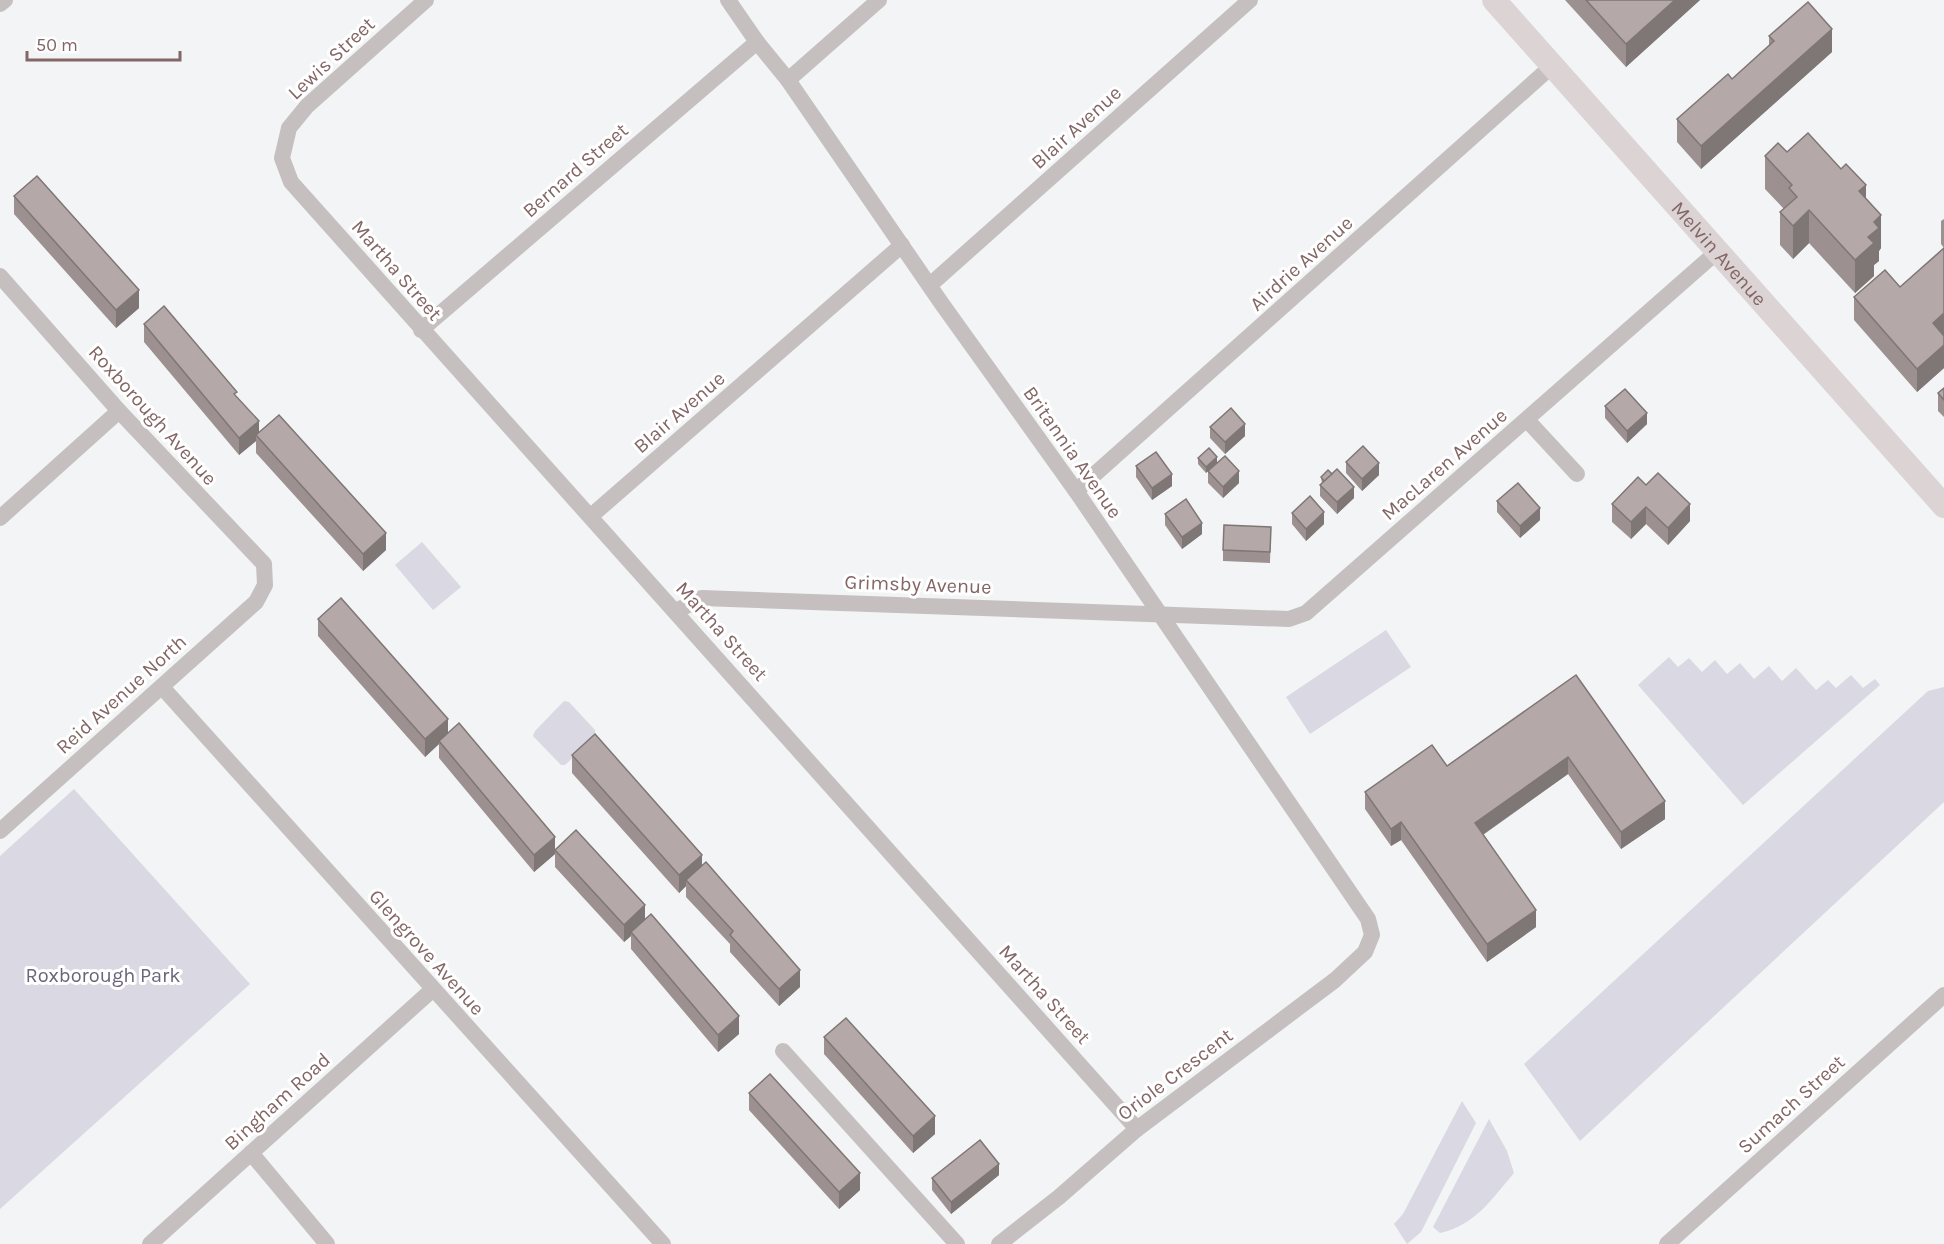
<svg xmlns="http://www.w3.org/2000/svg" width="1944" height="1244" viewBox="0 0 1944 1244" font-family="Karla,sans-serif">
	<rect width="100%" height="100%" fill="#f2f4f6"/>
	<g fill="#dad8e2">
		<polygon points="422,542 461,587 433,610 395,565"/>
		<polygon points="1386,630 1411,667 1310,734 1286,697"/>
		<polygon points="1669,657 1678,667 1689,658 1702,672 1715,660 1727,674 1740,663 1754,679 1769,666 1782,681 1796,668 1816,690 1828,680 1836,688 1851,675 1863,688 1875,679 1880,685 1743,805 1638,685"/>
		<polygon points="1944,687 1944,802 1580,1141 1524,1064 1928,691"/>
		<polygon points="564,701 569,702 595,730 595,737 565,765 561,765 533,736 535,731"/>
		<polygon points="74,789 250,984 0,1209 0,856"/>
		<polygon points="1462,1101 1476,1123 1421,1232 1407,1244 1394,1224 1403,1214"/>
		<path d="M1489,1119l18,32 7,22c-22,26 -40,53 -74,60l-7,-6z"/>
	</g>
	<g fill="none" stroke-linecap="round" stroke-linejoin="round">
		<g stroke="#c6bfbf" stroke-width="16">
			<polyline points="426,0 307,106 289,128 282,158 291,182 1137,1129"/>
			<polyline points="728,0 757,42 788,80 942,304 1076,491 1368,919 1372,935 1365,952 1335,980 1137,1129 1059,1197 999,1244"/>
			<polyline points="0,4 5,0"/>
			<polyline points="788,80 879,0"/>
			<polyline points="0,276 119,411 264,564 265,585 256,602 0,831"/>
			<polyline points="930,285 1250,0"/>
			<polyline points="421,330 757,42"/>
			<polyline points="1527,420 1577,474"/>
			<polyline points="1076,491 1553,65"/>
			<polyline points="591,516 902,245"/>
			<polyline points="0,518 119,411"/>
			<polyline points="676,611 702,598 1289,619 1306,613 1719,250"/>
			<polyline points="162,687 663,1244"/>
			<polyline points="783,1051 957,1244"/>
			<polyline points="251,1153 327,1244"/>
			<polyline points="150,1244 432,990"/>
			<polyline points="1667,1244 1944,995"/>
		</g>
		<path stroke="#dcd4d4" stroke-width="24" id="s1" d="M1494,0l450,506"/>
	</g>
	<g fill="#9c9090">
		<polygon points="1565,0 1700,0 1626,67"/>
		<polygon points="1769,36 1832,52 1701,169 1677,142 1677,119 1732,79 1769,45"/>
		<polygon points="1787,152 1866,199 1881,248 1879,251 1879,261 1874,265 1874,276 1855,293 1809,243 1793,259 1780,245 1780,212 1784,209 1765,189 1765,156"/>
		<polygon points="14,196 139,308 116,328 14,214"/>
		<polygon points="1944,219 1944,368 1917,392 1854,320 1854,297 1900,287 1944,248 1941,244 1941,221"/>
		<polygon points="144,324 237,398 259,433 386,550 363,571 256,453 256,441 239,455 144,342"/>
		<polygon points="1944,388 1944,417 1938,411 1938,393"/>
		<polygon points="1605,406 1647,424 1627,443 1605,418"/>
		<polygon points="1210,427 1245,436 1225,454 1210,438"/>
		<polygon points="1217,457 1206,473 1198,464 1198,458"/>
		<polygon points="1346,462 1379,475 1362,491 1346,473"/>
		<polygon points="1136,466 1172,486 1152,500 1136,477"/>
		<polygon points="1208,471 1239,483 1223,498 1208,483"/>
		<polygon points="1321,477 1354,498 1337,514 1320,496 1320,485 1322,483"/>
		<polygon points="1646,485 1690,521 1668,545 1646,524 1631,539 1612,522 1612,504"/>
		<polygon points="1497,501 1540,520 1520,538 1497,512"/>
		<polygon points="1292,513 1324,524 1306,541 1292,524"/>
		<polygon points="1165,514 1202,534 1182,549 1165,525"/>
		<polygon points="1271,527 1270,563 1223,561 1223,550"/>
		<polygon points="318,619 448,733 555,854 534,872 439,758 439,744 425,757 318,636"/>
		<polygon points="1576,675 1665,819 1621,849 1568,774 1483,835 1536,927 1487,962 1401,840 1391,846 1365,809 1365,792 1447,766"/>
		<polygon points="572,755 702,866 800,987 779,1006 730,952 730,944 686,897 686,886 679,893 572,773"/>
		<polygon points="555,850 645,919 739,1034 718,1052 631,949 631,936 624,942 555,867"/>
		<polygon points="824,1037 935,1134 913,1153 824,1054"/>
		<polygon points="749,1093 860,1190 839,1209 749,1110"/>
		<polygon points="999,1175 951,1214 932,1190 932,1178"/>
	</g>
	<g fill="#7f7676">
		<polygon points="1675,0 1700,0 1626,67 1626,44"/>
		<polygon points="1832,29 1832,52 1701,169 1701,146"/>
		<polygon points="1866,185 1866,218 1859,191"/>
		<polygon points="1809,210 1809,243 1793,259 1793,226"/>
		<polygon points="1881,215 1881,248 1879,251 1879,261 1874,265 1874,276 1855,293 1855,260 1868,237 1874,222"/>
		<polygon points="139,290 139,308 116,328 116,310"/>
		<polygon points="1944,313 1944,336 1933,323"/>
		<polygon points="1944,345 1944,368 1917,392 1917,369"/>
		<polygon points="1647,413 1647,424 1627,443 1627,431"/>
		<polygon points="259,421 259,438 256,435 256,441 239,455 239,438"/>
		<polygon points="1245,424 1245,436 1225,454 1225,442"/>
		<polygon points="1217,457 1217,463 1206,473 1206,467"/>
		<polygon points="1379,463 1379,475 1362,491 1362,479"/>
		<polygon points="1239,471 1239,483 1223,498 1223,487"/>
		<polygon points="1172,474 1172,486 1152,500 1152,488"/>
		<polygon points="1354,487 1354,498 1337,514 1337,502"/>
		<polygon points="1690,504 1690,521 1668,545 1668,528"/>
		<polygon points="1646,507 1646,524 1631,539 1631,522"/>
		<polygon points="1540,508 1540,520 1520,538 1520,526"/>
		<polygon points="1324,512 1324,524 1306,541 1306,529"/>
		<polygon points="1202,523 1202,534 1182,549 1182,537"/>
		<polygon points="386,533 386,550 363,571 363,554"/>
		<polygon points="448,719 448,736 439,741 439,744 425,757 425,739"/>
		<polygon points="1568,757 1568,774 1475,840 1475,823"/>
		<polygon points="1665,801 1665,819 1621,849 1621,832"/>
		<polygon points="1401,822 1401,840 1391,846 1391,829"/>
		<polygon points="555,837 555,854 534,872 534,855"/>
		<polygon points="702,855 702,872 686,880 686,886 679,893 679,875"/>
		<polygon points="645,905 645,923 631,932 631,936 624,942 624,925"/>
		<polygon points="1536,910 1536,927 1487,962 1487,944"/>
		<polygon points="800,970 800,987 779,1006 779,989"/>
		<polygon points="739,1016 739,1034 718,1052 718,1035"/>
		<polygon points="935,1116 935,1134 913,1153 913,1136"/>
		<polygon points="999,1164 999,1175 951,1214 951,1202"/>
		<polygon points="860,1173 860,1190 839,1209 839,1192"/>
	</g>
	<g fill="#b5a8a8" stroke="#7f7676" stroke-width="1.5">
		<polygon points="1586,0 1675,0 1626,44"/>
		<polygon points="1808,2 1832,29 1701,146 1677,119 1728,74 1732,79 1774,41 1769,36"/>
		<polygon points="1808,133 1841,169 1846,164 1866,185 1859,191 1881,215 1874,222 1879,228 1868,237 1874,243 1855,260 1809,210 1793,226 1780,212 1797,197 1789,188 1792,185 1765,156 1778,143 1787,152"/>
		<polygon points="37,176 139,290 116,310 14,196"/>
		<polygon points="1944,248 1944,313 1933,323 1944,336 1944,345 1917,369 1854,297 1885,270 1900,287"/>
		<polygon points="164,306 237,392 234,394 259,421 239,438 144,324"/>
		<polygon points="1944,388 1944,400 1938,393"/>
		<polygon points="1625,389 1647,413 1627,431 1605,406"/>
		<polygon points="1231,408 1245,424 1225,442 1210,427"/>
		<polygon points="279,415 386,533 363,554 256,435"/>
		<polygon points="1363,446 1379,463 1362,479 1346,462"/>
		<polygon points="1209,448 1217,457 1206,467 1198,458"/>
		<polygon points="1156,452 1172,474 1152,488 1136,466"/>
		<polygon points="1225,456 1239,471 1223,487 1208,471"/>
		<polygon points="1337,469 1354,487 1337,502 1320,485"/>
		<polygon points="1328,470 1332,474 1324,481 1321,477"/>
		<polygon points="1658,473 1690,504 1668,528 1646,507 1631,522 1612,504 1638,477 1646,485"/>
		<polygon points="1518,483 1540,508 1520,526 1497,501"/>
		<polygon points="1310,496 1324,512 1306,529 1292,513"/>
		<polygon points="1186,499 1202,523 1182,537 1165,514"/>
		<polygon points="1224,525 1271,527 1270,552 1223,550"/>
		<polygon points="341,598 448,719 425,739 318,619"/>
		<polygon points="1576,675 1665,801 1621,832 1568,757 1475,823 1536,910 1487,944 1401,822 1391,829 1365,792 1432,745 1447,766"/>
		<polygon points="459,723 555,837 534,855 439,741"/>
		<polygon points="595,734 702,855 679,875 572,755"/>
		<polygon points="576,830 645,905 624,925 555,850"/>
		<polygon points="706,862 800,970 779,989 730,935 733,931 686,880"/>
		<polygon points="651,914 739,1016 718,1035 631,932"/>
		<polygon points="846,1018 935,1116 913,1136 824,1037"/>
		<polygon points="770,1074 860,1173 839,1192 749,1093"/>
		<polygon points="980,1140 999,1164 951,1202 932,1178"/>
	</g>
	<g text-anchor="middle" stroke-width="6" stroke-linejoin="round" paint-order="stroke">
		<g font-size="20" fill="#836665" stroke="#fff">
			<text transform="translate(331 58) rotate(-43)" y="7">Lewis Street</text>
			<text transform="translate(1076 127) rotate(-42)" y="7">Blair Avenue</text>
			<text transform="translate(575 170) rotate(-41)" y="7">Bernard Street</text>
			<text dy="7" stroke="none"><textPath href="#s1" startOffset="339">Melvin Avenue</textPath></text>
			<text transform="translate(1301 263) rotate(-42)" y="7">Airdrie Avenue</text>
			<text transform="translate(397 270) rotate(49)" y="7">Martha Street</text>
			<text transform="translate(679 412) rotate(-41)" y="7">Blair Avenue</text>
			<text transform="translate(153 415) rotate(48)" y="7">Roxborough Avenue</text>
			<text transform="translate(1073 452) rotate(55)" y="7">Britannia Avenue</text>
			<text transform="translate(1444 464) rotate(-41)" y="7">MacLaren Avenue</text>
			<text transform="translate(918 584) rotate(2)" y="7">Grimsby Avenue</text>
			<text transform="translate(722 631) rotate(48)" y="7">Martha Street</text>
			<text transform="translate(121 694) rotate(-42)" y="7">Reid Avenue North</text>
			<text transform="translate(427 952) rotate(48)" y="7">Glengrove Avenue</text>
			<text transform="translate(1045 994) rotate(48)" y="7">Martha Street</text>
			<text transform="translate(1175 1074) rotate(-37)" y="7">Oriole Crescent</text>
			<text transform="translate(277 1101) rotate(-42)" y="7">Bingham Road</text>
			<text transform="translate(1791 1104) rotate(-42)" y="7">Sumach Street</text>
		</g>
		<g font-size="20" fill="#6c647a" stroke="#fff">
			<text x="103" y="982">Roxborough Park</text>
		</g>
	</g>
	<path d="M27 51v9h153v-9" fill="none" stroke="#836665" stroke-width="3"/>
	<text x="36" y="51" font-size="18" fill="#836665" stroke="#ffffff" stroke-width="4.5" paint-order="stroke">50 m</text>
</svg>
